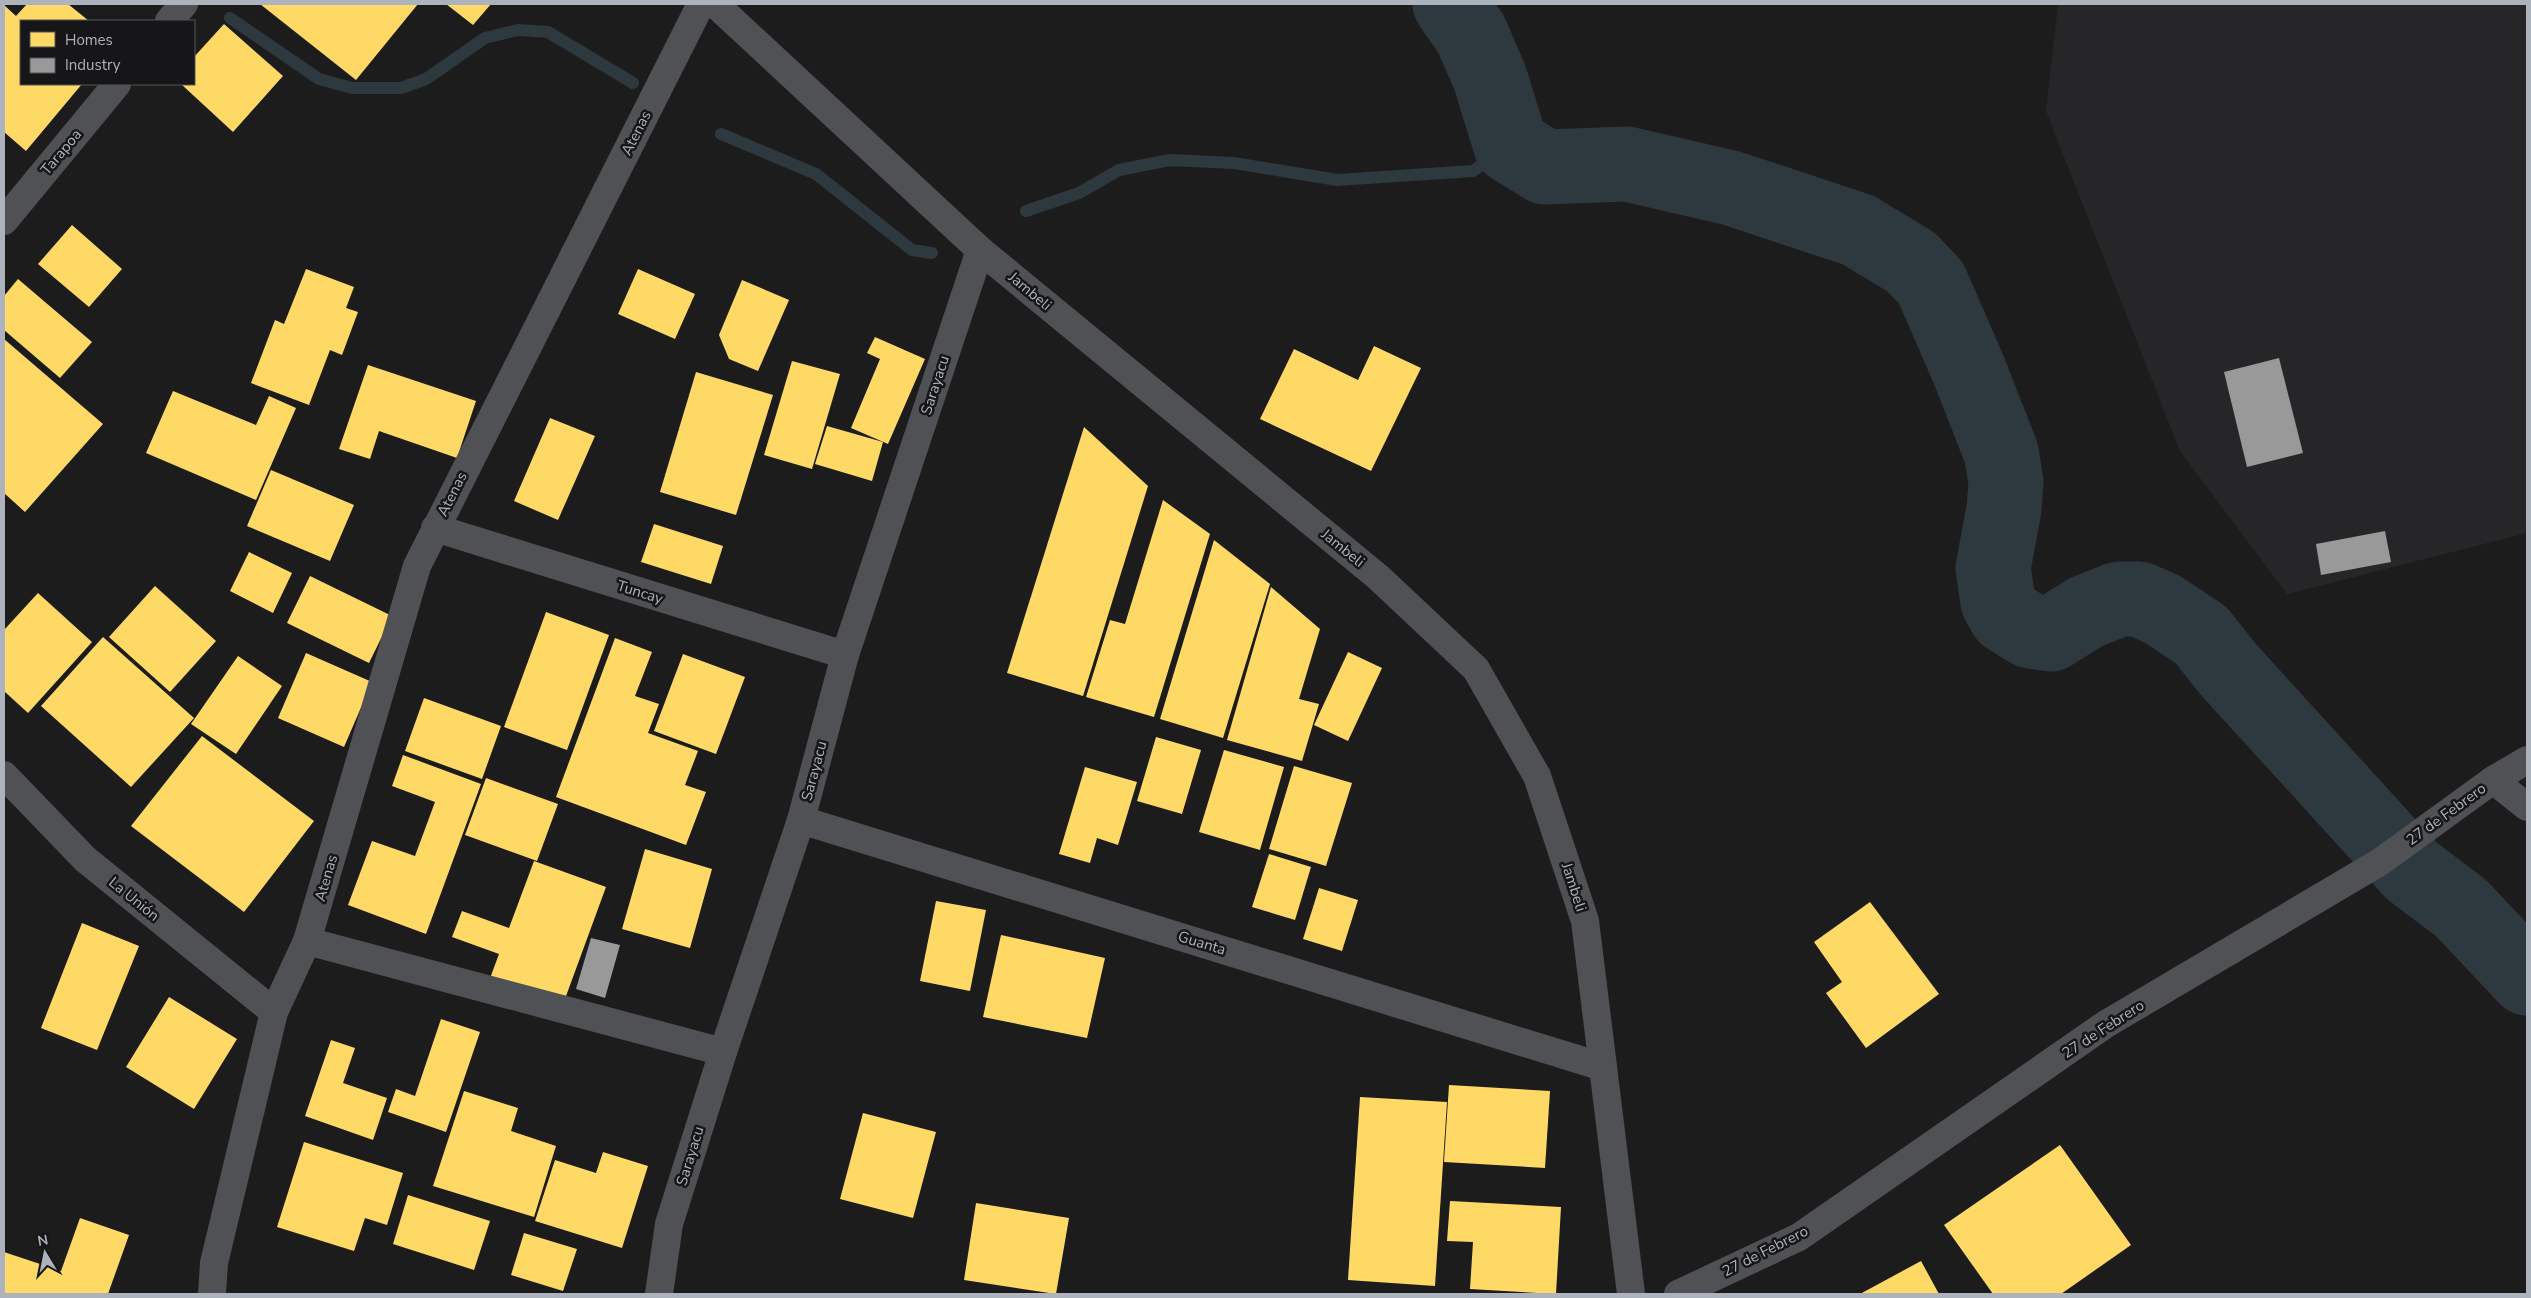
<svg xmlns="http://www.w3.org/2000/svg" width="2531" height="1298" viewBox="0 0 2531 1298" font-family="'Nunito Sans',sans-serif">
	<rect width="100%" height="100%" fill="#1c1c1c"/>
	<polygon fill="#262628" points="2058,4 2527,4 2527,533 2287,594 2180,451 2046,111"/>
	<g fill="#ffd966">
		<polygon points="27,4 68,4 89,21 21,21 21,84 82,84 26,151 4,132 4,5 16,16"/>
		<polygon points="260,4 418,4 356,80"/>
		<polygon points="446,4 491,4 473,25"/>
		<polygon points="224,24 283,76 233,132 181,84 194,84 194,57"/>
		<polygon points="72,225 122,269 89,307 38,264"/>
		<polygon points="306,269 354,287 346,308 358,312 342,355 330,350 309,405 251,383 275,320 284,324"/>
		<polygon points="638,269 695,294 675,339 618,314"/>
		<polygon points="18,279 92,342 60,378 4,330 4,296"/>
		<polygon points="742,280 789,300 758,371 729,359 719,335"/>
		<polygon points="875,337 925,359 888,444 851,428 880,359 867,353"/>
		<polygon points="4,339 103,424 25,512 4,493"/>
		<polygon points="1374,346 1421,368 1371,471 1260,419 1294,349 1358,380"/>
		<polygon points="792,361 840,374 812,469 764,455"/>
		<polygon points="368,365 476,401 457,458 379,431 370,459 339,449"/>
		<polygon points="696,372 773,395 736,515 660,492"/>
		<polygon points="173,391 256,425 269,396 296,408 256,500 146,453"/>
		<polygon points="550,418 595,436 558,520 514,501"/>
		<polygon points="827,426 883,442 872,481 815,464"/>
		<polygon points="1084,427 1148,486 1083,696 1007,673"/>
		<polygon points="271,470 354,505 330,561 247,526"/>
		<polygon points="1163,500 1210,534 1154,717 1086,697 1110,620 1125,624"/>
		<polygon points="654,524 723,546 711,584 641,562"/>
		<polygon points="1214,540 1270,584 1223,738 1160,719"/>
		<polygon points="249,552 292,573 273,613 230,591"/>
		<polygon points="310,576 392,616 369,663 287,623"/>
		<polygon points="155,586 216,641 170,692 109,637"/>
		<polygon points="1271,587 1320,629 1299,699 1319,704 1302,761 1227,740"/>
		<polygon points="38,593 92,642 28,713 4,691 4,630"/>
		<polygon points="546,612 609,635 567,750 504,727"/>
		<polygon points="103,637 194,718 131,787 41,706"/>
		<polygon points="615,638 652,652 635,696 659,704 648,733 698,751 685,785 706,792 686,845 556,797"/>
		<polygon points="1348,652 1382,668 1348,741 1314,725"/>
		<polygon points="306,653 372,682 344,747 278,718"/>
		<polygon points="683,654 745,677 716,754 654,731"/>
		<polygon points="238,656 282,686 236,754 191,724"/>
		<polygon points="424,698 501,726 482,779 405,751"/>
		<polygon points="202,736 314,821 244,912 131,826"/>
		<polygon points="1156,737 1201,750 1182,814 1137,801"/>
		<polygon points="1224,750 1284,767 1260,850 1199,832"/>
		<polygon points="403,755 481,784 426,934 348,905 372,841 415,856 435,802 392,786"/>
		<polygon points="1294,766 1352,783 1326,866 1269,849"/>
		<polygon points="1085,767 1137,782 1118,845 1097,838 1090,863 1059,854"/>
		<polygon points="486,778 558,804 537,861 465,835"/>
		<polygon points="645,849 712,869 690,948 622,929"/>
		<polygon points="1269,854 1311,867 1295,920 1252,907"/>
		<polygon points="534,861 606,887 562,1007 489,981 499,954 452,937 462,911 509,928"/>
		<polygon points="1319,888 1358,900 1342,951 1303,939"/>
		<polygon points="936,901 986,910 970,991 920,981"/>
		<polygon points="1870,902 1939,994 1866,1048 1826,993 1842,982 1814,942"/>
		<polygon points="82,923 139,946 97,1050 41,1028"/>
		<polygon points="1001,935 1105,958 1087,1038 983,1017"/>
		<polygon points="169,997 237,1039 194,1109 126,1067"/>
		<polygon points="441,1019 480,1032 446,1132 388,1112 396,1089 415,1096"/>
		<polygon points="331,1040 355,1048 343,1083 387,1098 373,1140 305,1116"/>
		<polygon points="1449,1085 1550,1091 1545,1168 1444,1162"/>
		<polygon points="464,1091 518,1108 511,1131 556,1146 534,1217 433,1186"/>
		<polygon points="1360,1097 1447,1102 1435,1286 1348,1280"/>
		<polygon points="863,1113 936,1132 913,1218 840,1199"/>
		<polygon points="304,1142 403,1173 387,1225 365,1218 354,1251 277,1227"/>
		<polygon points="2060,1145 2131,1245 2061,1294 1993,1294 1944,1225"/>
		<polygon points="603,1152 648,1166 622,1248 535,1221 555,1160 596,1173"/>
		<polygon points="408,1195 490,1221 474,1270 393,1244"/>
		<polygon points="1450,1201 1561,1207 1556,1294 1470,1289 1473,1242 1447,1241"/>
		<polygon points="976,1203 1069,1218 1056,1294 964,1280"/>
		<polygon points="80,1218 129,1235 108,1294 4,1294 4,1252 61,1271"/>
		<polygon points="524,1233 577,1249 563,1291 511,1275"/>
		<polygon points="1921,1261 1939,1294 1860,1294"/>
	</g>
	<g fill="#999">
		<polygon points="2279,358 2303,453 2247,467 2224,372"/>
		<polygon points="2385,531 2391,562 2321,575 2316,544"/>
		<polygon points="591,938 620,945 605,998 576,989"/>
	</g>
	<g fill="none" stroke-linecap="round" stroke-linejoin="round">
		<g stroke="#2d383f" stroke-width="12">
			<polyline points="230,18 319,79 352,88 401,88 426,79 485,38 518,30 548,32 633,83"/>
			<polyline points="721,134 816,174 912,250 932,253"/>
			<polyline points="1026,211 1079,193 1119,170 1170,160 1234,163 1337,180 1473,171 1511,146"/>
		</g>
		<polyline stroke="#2d383f" stroke-width="75" points="1450,4 1471,34 1490,78 1511,146 1545,167 1627,164 1731,188 1858,230 1911,262 1931,283 1968,368 2001,452 2006,482 2004,509 1993,568 1998,602 2006,616 2030,631 2051,634 2086,612 2119,599 2139,599 2162,609 2201,635 2228,669 2412,871 2461,908 2527,978"/>
		<g stroke="#505155" stroke-width="28">
			<polyline points="715,4 980,250 1378,577 1476,669 1537,776 1585,921 1631,1294"/>
			<polyline points="169,21 184,4"/>
			<polyline points="4,221 117,84"/>
			<polyline points="435,528 845,655"/>
			<polyline points="4,775 85,859 274,1012"/>
			<polyline points="2493,780 2527,807"/>
			<polyline points="801,820 1603,1067"/>
			<polyline points="307,941 723,1052"/>
			<polyline points="212,1294 214,1263 274,1012 307,941 417,566 701,4"/>
			<polyline points="659,1294 669,1224 723,1052 801,820 845,655 980,250"/>
			<polyline points="1678,1294 1799,1237 2106,1024 2380,862 2493,780 2527,760"/>
		</g>
	</g>
	<g text-anchor="middle" stroke-width="5" stroke-linejoin="round" paint-order="stroke">
		<g font-size="15" fill="#adb3bd" stroke="#161618">
			<text transform="translate(636 133) rotate(-63)" y="5">Atenas</text>
			<text transform="translate(61 152) rotate(-50)" y="5">Tarapoa</text>
			<text transform="translate(1030 291) rotate(40)" y="5">Jambeli</text>
			<text transform="translate(935 385) rotate(-72)" y="5">Sarayacu</text>
			<text transform="translate(452 494) rotate(-63)" y="5">Atenas</text>
			<text transform="translate(1343 548) rotate(39)" y="5">Jambeli</text>
			<text transform="translate(640 592) rotate(17)" y="5">Tuncay</text>
			<text transform="translate(814 771) rotate(-75)" y="5">Sarayacu</text>
			<text transform="translate(2446 814) rotate(-36)" y="5">27 de Febrero</text>
			<text transform="translate(326 878) rotate(-74)" y="5">Atenas</text>
			<text transform="translate(1574 887) rotate(72)" y="5">Jambeli</text>
			<text transform="translate(134 899) rotate(39)" y="5">La Unión</text>
			<text transform="translate(1202 943) rotate(17)" y="5">Guanta</text>
			<text transform="translate(2103 1029) rotate(-33)" y="5">27 de Febrero</text>
			<text transform="translate(690 1156) rotate(-73)" y="5">Sarayacu</text>
			<text transform="translate(1765 1251) rotate(-27)" y="5">27 de Febrero</text>
		</g>
	</g>
	<rect width="2531" height="1298" fill="none" stroke="#adb3bd" stroke-width="10"/>
	<rect x="20" y="20" width="175" height="65" fill="#161618" stroke="#52555a"/>
	<rect x="30" y="32" width="25" height="15" fill="#ffd966" stroke="#52555a"/>
	<text x="65" y="45" font-size="15" fill="#adb3bd">Homes</text>
	<rect x="30" y="58" width="25" height="15" fill="#999999" stroke="#52555a"/>
	<text x="65" y="70" font-size="15" fill="#adb3bd">Industry</text>
	<g transform="translate(45 1253) rotate(350)" stroke="#161618" stroke-width="4" paint-order="stroke">
	<path d="M0-4L9 19L0 12L-9 19Z" fill="#adb3bd"/>
	<text y="-8" font-size="14" font-weight="bold" text-anchor="middle" fill="#adb3bd">N</text>
	</g>
</svg>
